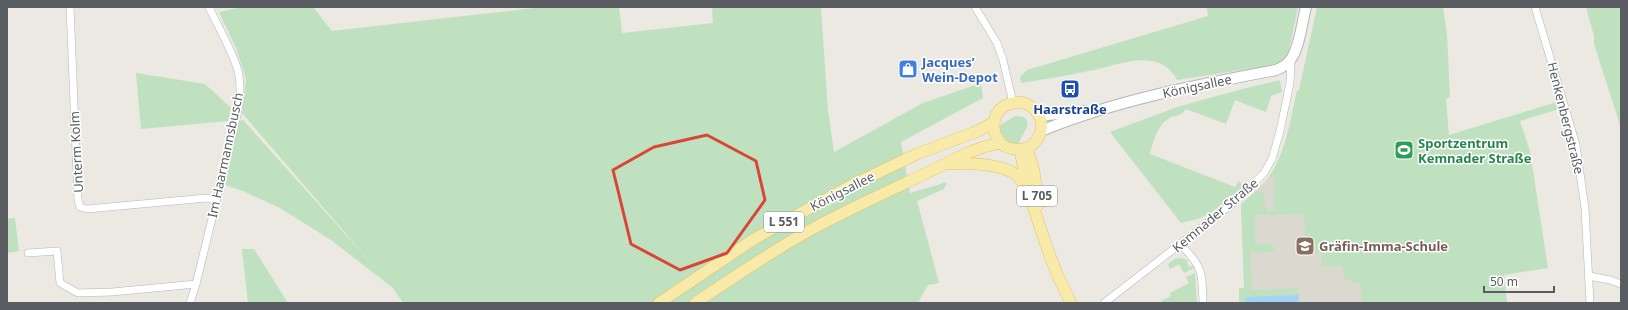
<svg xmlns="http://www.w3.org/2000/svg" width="1628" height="310" viewBox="0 0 1628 310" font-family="'Noto Sans',sans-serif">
	<rect width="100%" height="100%" fill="#ebe9e1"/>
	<polygon fill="#dbd8cf" points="1363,164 1371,303 1245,303 1241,204 1251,197 1268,178"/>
	<g fill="#bfe1bf">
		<polygon points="242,7 313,7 332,31 543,7 619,7 622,33 713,23 712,7 821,7 828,110 834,152 923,103 981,83 983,98 901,142 910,193 947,182 944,189 917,201 939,283 928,285 918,303 403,303 393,288 331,240 280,208 243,191 225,185 239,121 243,120 372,264 242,113 246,79 236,48 219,12"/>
		<path d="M1207,7h91l-11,53 -20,6 -90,14c-6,-11 -13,-17 -26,-19 -18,-3 -38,5 -57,9 -24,5 -48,9 -73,13l-1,-6 7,-7 181,-54z"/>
		<path d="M1317,7h126l4,28 3,62 -4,2 3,36 108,-33 2,7 -39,12 10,30 18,117 -44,7 3,28h-145l-2,-20h-5l-11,-5 -2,-13 -20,2 -1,-15 -15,2 -2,-40 -49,1v29h18l1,8 -24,1 2,37 47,-2v7l-53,3v5h-7v-15h5l-3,-84 15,-13 7,1 4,19h7v-34l-6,1c18,-25 22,-57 29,-87l2,-1z"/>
		<polygon points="1586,7 1621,7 1621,128 1594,44 1594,36"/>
		<polygon points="136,73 205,84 231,108 228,121 141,129"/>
		<path d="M1280,80l2,12 -11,4 -5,16 -31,-12 -9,24 -40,-15c-6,9 -11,5 -18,10 -11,7 -15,23 -18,35l85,33 4,-6 3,3v4l-30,24 -14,7 -17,4 -71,-91 67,-25 69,-19z"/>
		<path d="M1015,116c25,0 5,20 3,29 -12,-4 -16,-7 -19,-19z"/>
		<polygon points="15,218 19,251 7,253 7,219"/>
		<polygon points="242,249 254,249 288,303 248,303"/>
		<polygon points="1181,258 1188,260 1187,262 1189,267 1193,266 1194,268 1184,273 1179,264 1170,269 1168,264 1175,259"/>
		<polygon points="1195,273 1197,303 1162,303 1161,301 1171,296 1170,293 1189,283 1186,277"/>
	</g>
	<polygon fill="#a4d3f7" points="1299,295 1299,303 1246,303 1246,297"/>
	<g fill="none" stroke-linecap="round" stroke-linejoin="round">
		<defs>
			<g id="street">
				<polyline points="70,7 78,200 80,207 87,209 207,198 216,201"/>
				<polyline points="975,7 997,43 1003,60 1013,103"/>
				<polyline points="1535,7 1576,145 1585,208 1590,303"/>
				<path d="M1180,244c23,23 22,28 23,59"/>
				<polyline points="28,253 57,251 60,283 78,293 112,292 196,284"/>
				<polyline points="1589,276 1610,280 1621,284"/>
				<path d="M190,303l6,-19c11,-45 22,-89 32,-133 6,-24 15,-50 11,-75 -2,-17 -22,-51 -30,-69"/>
				<polyline points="1104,303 1237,200 1264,173 1272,159 1280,131 1290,83 1291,60"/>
			</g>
			<g id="secondary">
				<polyline points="1039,116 1085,111"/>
				<path d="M1041,131c75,-31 156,-46 235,-61 6,-3 12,-5 15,-11 9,-13 11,-37 15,-52"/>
			</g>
			<g id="primary">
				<polyline points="1027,148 1034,171 1038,205"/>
				<polyline points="1020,150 1028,191 1045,242 1056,272 1071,303"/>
				<path d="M949,164c18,-1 54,-1 69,12 3,4 6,9 9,14"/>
				<polyline points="659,303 754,239 848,187 917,154 978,131 994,122"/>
				<path d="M695,303c36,-24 71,-48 108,-69 53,-30 110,-53 164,-81l17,-6 16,-4c14,11 37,8 41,-13 3,-15 -12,-31 -28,-27 -20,4 -24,25 -13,40"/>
			</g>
		</defs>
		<use href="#street" stroke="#b3b6ba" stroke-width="8"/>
		<use href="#secondary" stroke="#b2b5ba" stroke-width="12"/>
		<use href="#primary" stroke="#e5c060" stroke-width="12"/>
		<use href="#street" stroke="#fff" stroke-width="7"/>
		<use href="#secondary" stroke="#fff" stroke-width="10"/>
		<use href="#primary" stroke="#f8eba9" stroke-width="11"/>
	</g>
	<path fill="none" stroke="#da4538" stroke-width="3" stroke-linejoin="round" d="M707,135l49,26 9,39 -38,53 -47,17 -49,-26 -18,-74 41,-23z"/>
	<defs>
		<symbol id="shop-square" viewBox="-11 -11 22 22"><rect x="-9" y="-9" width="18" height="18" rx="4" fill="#3f7fe0" stroke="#fff"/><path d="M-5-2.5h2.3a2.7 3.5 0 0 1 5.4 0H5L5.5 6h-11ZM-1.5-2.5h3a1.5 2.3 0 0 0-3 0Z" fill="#fff"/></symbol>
		<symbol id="bus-square" viewBox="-11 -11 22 22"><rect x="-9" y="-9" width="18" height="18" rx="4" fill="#1a4fb4" stroke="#fff"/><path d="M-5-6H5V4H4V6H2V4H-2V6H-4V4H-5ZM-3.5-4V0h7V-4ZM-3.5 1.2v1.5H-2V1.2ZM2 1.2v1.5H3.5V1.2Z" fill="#fff"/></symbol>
		<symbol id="stadium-square" viewBox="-11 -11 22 22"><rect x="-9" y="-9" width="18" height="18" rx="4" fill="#2e9e5b" stroke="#fff"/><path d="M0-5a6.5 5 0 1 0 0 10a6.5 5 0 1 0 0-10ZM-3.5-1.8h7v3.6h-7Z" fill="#fff"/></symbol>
		<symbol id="school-square" viewBox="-11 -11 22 22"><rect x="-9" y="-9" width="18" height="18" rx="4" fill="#8d6e63" stroke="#fff"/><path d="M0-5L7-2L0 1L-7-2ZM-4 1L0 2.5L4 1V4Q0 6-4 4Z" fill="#fff"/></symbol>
	</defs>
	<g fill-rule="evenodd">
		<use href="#shop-square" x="897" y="58" width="22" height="22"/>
		<use href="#bus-square" x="1059" y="78" width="22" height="22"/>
		<use href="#stadium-square" x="1393" y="139" width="22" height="22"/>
		<use href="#school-square" x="1294" y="235" width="22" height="22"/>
	</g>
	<g text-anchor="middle" stroke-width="3" stroke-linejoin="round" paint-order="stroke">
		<g fill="#fff" stroke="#8b8d90" stroke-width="1">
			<rect x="1017" y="186" width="40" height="20" rx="3"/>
			<rect x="764" y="212" width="40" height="20" rx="3"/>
		</g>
		<g font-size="12" font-weight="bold" fill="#595c60">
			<text x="1037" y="200">L 705</text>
			<text x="784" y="226">L 551</text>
		</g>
		<g font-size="13" font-weight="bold" fill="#366cbe" stroke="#fff" text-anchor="start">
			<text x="922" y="67">Jacques’<tspan x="922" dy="15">Wein-Depot</tspan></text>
		</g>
		<g font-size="13" fill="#595c60" stroke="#fff">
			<text transform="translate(1197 86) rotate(-12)" y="5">Königsallee</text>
			<text transform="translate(1566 118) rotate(76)" y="5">Henkenbergstraße</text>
			<text transform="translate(76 152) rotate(-93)" y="5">Unterm Kolm</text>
			<text transform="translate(225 155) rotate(-78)" y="5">Im Haarmannsbusch</text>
			<text transform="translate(842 191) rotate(-27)" y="5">Königsallee</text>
			<text transform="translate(1215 215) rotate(-40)" y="5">Kemnader Straße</text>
		</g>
		<g font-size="13" font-weight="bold" fill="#164399" stroke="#fff">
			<text x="1070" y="114">Haarstraße</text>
		</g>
		<g font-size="13" font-weight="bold" fill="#27864d" stroke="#fff" text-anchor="start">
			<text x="1418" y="148">Sportzentrum<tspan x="1418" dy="15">Kemnader Straße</tspan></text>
		</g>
		<g font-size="13" font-weight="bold" fill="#785e54" stroke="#fff" text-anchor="start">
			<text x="1319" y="251">Gräfin-Imma-Schule</text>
		</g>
	</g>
	<rect width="1628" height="310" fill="none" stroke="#595c60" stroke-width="16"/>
	<path d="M1484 286v6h70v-6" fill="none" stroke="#595c60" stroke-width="2"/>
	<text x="1490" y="286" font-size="12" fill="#595c60" stroke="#ffffff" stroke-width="3" paint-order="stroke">50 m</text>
</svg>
